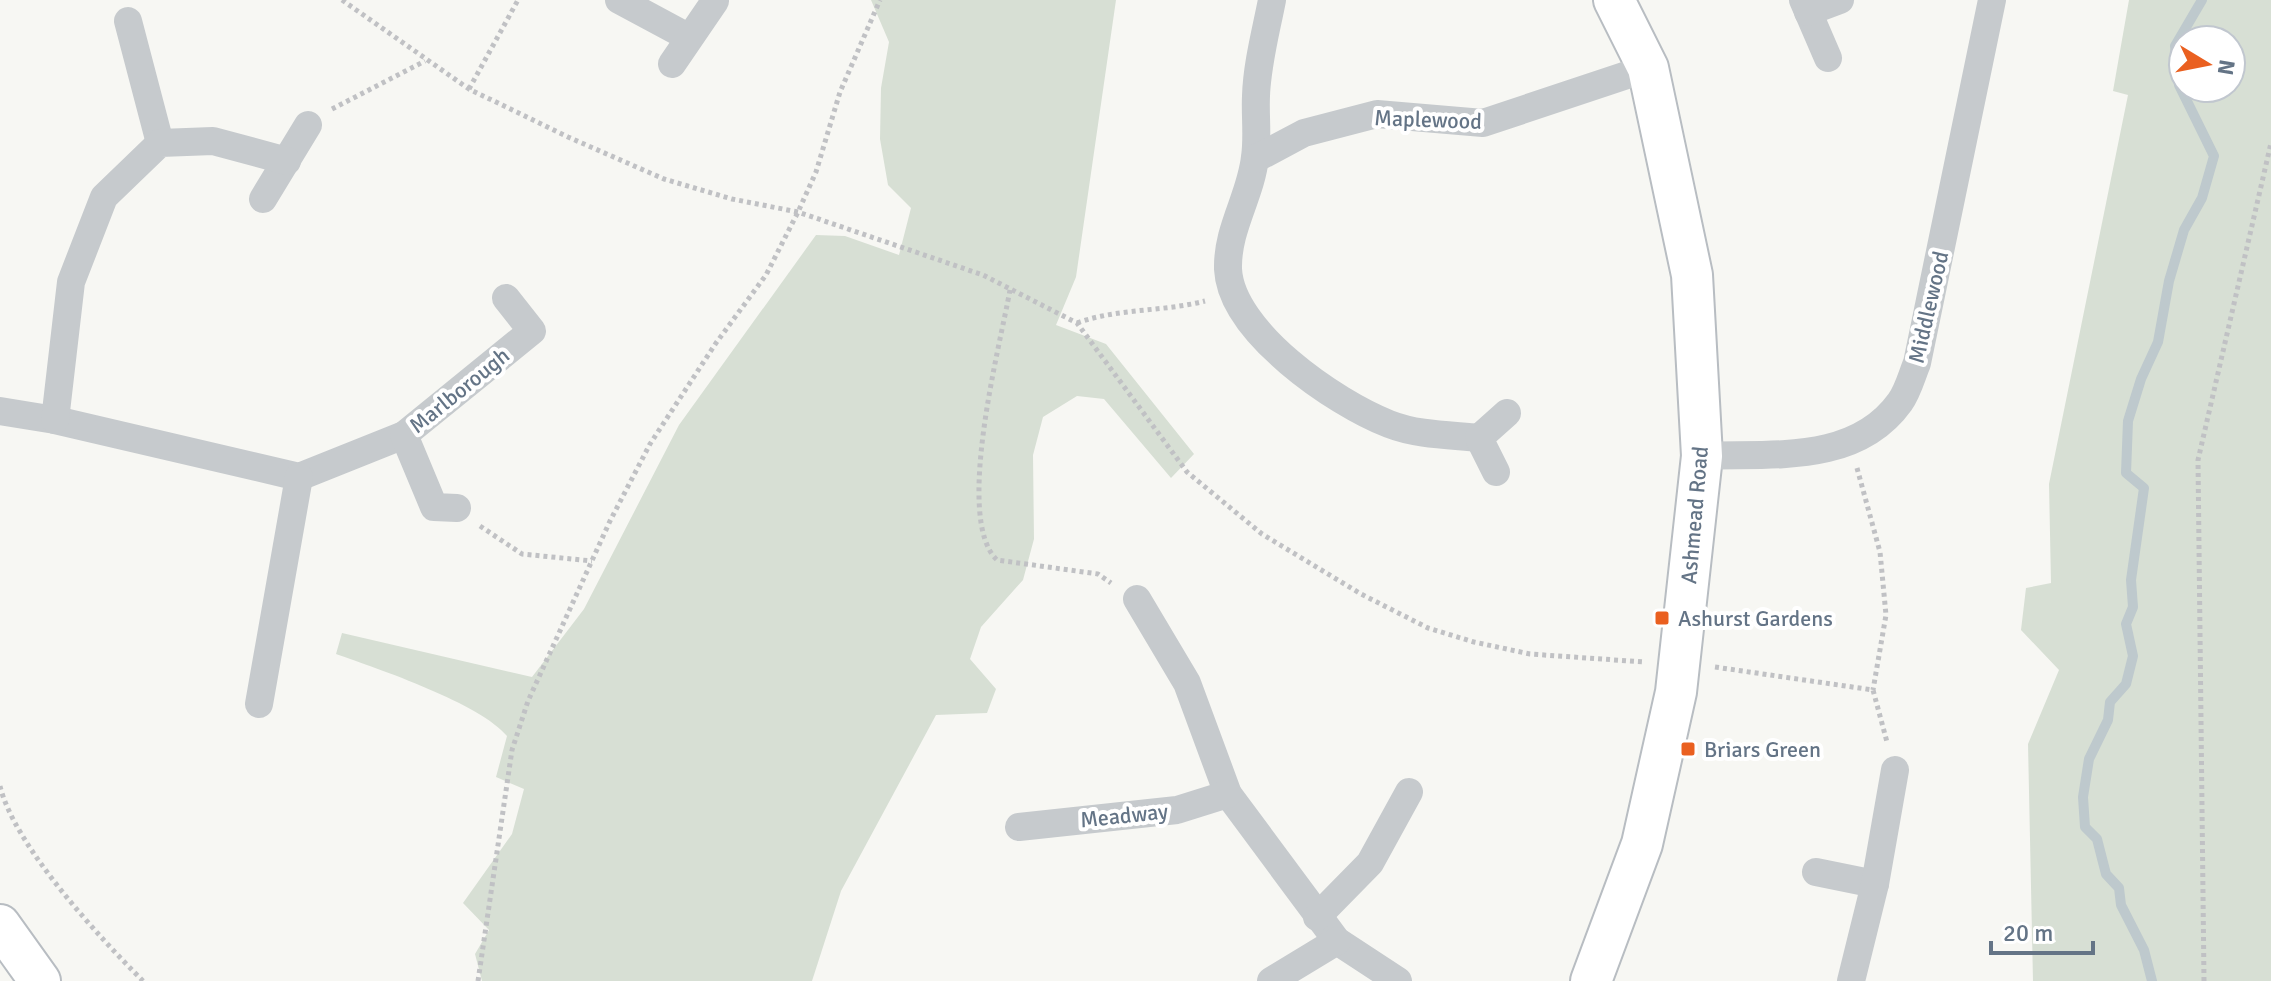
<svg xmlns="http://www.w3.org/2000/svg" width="2271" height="981" viewBox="0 0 2271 981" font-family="Signika,sans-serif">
	<rect width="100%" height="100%" fill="#f7f7f3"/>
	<g fill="#d7dfd4" fill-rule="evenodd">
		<path d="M871,0h245l-40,277 -20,48 50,19 88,110 -23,24 -67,-79 -27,-3 -34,21 -10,38 1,84 -11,41 -42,47 -11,32 26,30 -9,24 -51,2 -95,176 -29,90h-330l-7,-27 14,-24 -26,-27 49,-69 12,-45 -28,-12 11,-41c-26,-32 -128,-67 -171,-82l6,-21 190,44 52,-68 95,-184 137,-190 29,1 54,19 12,-47 -23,-23 -8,-46 1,-51 8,-46z"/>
		<path d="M2129,0h142v981h-238l-5,-237 31,-74 -38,-40 5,-42 25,-5 -2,-99 79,-389 -15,-4zM2183,40h48v48h-48z"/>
	</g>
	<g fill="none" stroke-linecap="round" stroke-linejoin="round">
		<polyline stroke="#bec9cd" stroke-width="10" points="2152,981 2144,950 2121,905 2119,888 2106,874 2097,839 2085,827 2083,797 2089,759 2108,720 2110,702 2126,684 2133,656 2126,624 2133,607 2131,580 2144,488 2126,473 2128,421 2141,379 2158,342 2169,281 2184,230 2202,198 2214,156 2179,85 2175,46 2202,0"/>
		<defs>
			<g id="secondary">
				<polyline points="0,925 40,981"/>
				<polyline points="1591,981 1642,844 1676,692 1702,456 1692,275 1648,68 1614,0"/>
			</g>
		</defs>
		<use href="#secondary" stroke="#b8bdc2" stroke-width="44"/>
		<g stroke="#c0c1c4" stroke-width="5" stroke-dasharray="4 4" stroke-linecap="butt">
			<polyline points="342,0 469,89 568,137 664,179 732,199 798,212 983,275 1077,323 1187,472 1262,534 1361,594 1428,628 1474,642 1530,654 1644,662"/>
			<polyline points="469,89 518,0"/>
			<polyline points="332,109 425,61"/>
			<path d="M1010,290c-10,56 -56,229 -13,270l101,14 13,9"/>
			<path d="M1077,323c41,-15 86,-11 128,-22"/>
			<polyline points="1857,468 1880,552 1886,615 1873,690"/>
			<polyline points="480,526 522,554 592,561"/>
			<polyline points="1715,667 1873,690 1887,742"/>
			<path d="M0,786c14,59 99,151 143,195"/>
			<polyline points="478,981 512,750 528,701 610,521 650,444 716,343 766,275 798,212 816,172 840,92 880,0"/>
			<polyline points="2204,981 2198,460 2271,143"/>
		</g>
		<g stroke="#c6cacd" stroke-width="28">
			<polyline points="619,0 688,37"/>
			<path d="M1272,0c-6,31 -15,64 -16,96 -1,20 2,41 -1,61 -4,39 -28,71 -27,112 3,63 107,134 161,155 28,11 60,11 90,14"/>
			<polyline points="1803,0 1828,58"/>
			<polyline points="1808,12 1840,0"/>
			<polyline points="128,21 160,143"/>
			<polyline points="672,64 715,1"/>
			<polyline points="1255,159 1304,133 1377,114 1483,123 1648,68"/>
			<polyline points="263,199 308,125"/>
			<polyline points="0,411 55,420 299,477 404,435 532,331 506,298"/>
			<polyline points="55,420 71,282 104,197 160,143 213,141 287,161"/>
			<polyline points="404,435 434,507 457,508"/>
			<path d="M1702,456c68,-3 153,9 198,-54 8,-11 12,-27 17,-39l75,-363"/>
			<polyline points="1496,472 1479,438 1507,413"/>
			<polyline points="1137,599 1187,683 1228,794 1337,941 1398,981"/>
			<polyline points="259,704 299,477"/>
			<polyline points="1019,827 1177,810 1228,794"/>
			<polyline points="1816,872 1875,884"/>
			<polyline points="1317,917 1370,863 1409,792"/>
			<polyline points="1271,981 1337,941"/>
			<polyline points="1851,981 1875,884 1895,770"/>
		</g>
		<use href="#secondary" stroke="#fff" stroke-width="40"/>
	</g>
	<g fill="#ea6020" stroke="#fff" stroke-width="3">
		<rect x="1654" y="610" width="16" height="16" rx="4"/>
		<rect x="1680" y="741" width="16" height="16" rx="4"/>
	</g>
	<g text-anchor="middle" stroke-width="8" stroke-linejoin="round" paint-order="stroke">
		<g font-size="22" fill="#647486" stroke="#fff">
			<text transform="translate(1428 119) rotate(2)" y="8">Maplewood</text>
			<text transform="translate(1928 307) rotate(-77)" y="8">Middlewood</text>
			<text transform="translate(459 390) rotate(-39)" y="8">Marlborough</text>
			<text transform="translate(1694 515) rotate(-85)" y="8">Ashmead Road</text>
			<text transform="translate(1124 815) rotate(-6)" y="8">Meadway</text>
		</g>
		<g font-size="22" fill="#647486" stroke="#fff" text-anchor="start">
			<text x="1678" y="626">Ashurst Gardens</text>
			<text x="1704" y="757">Briars Green</text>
		</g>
	</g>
	<g transform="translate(2207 64) rotate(100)"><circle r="38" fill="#ffffff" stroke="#c1c7cf" stroke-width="2"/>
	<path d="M0-6L14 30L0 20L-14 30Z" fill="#ea6020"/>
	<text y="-12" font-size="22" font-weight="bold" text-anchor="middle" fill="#647486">N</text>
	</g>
	<path d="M1991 941v12h102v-12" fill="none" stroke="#647486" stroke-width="4"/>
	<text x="2003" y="941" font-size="24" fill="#647486" stroke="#ffffff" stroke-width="6" paint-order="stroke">20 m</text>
</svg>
